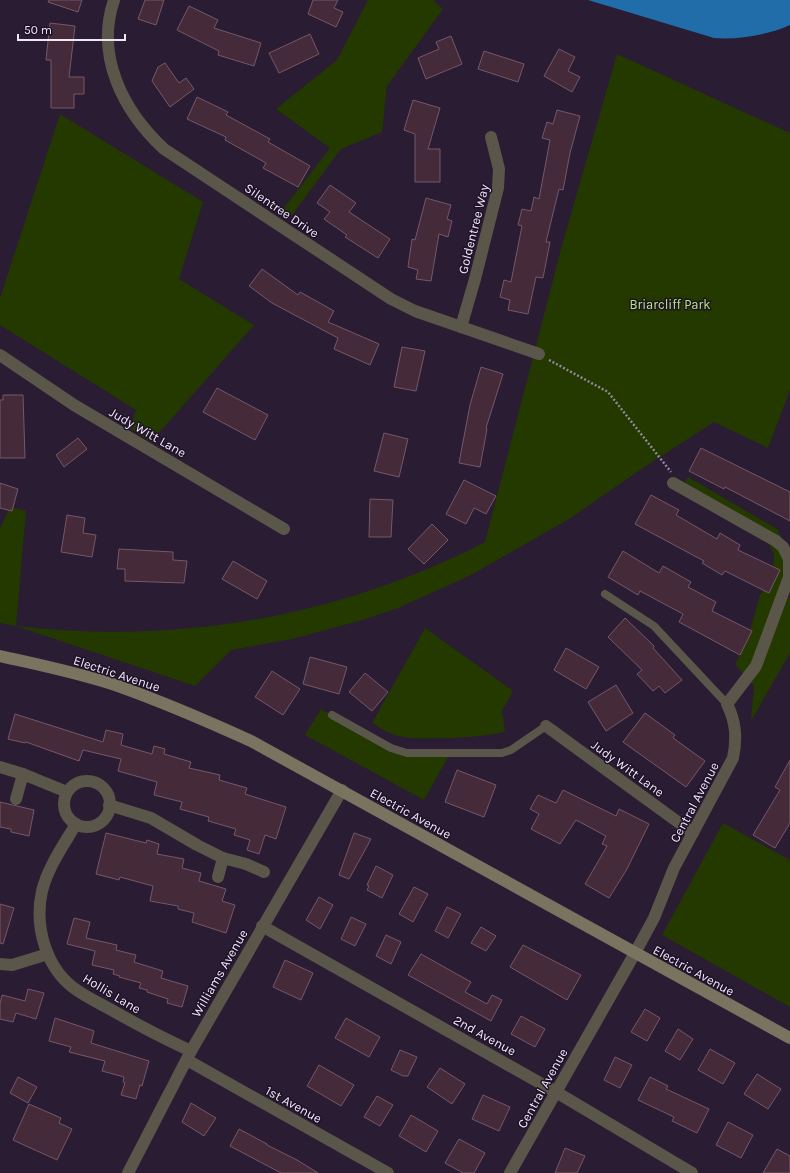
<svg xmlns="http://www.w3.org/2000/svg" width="790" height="1173" viewBox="0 0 790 1173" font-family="Karla,sans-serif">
	<rect width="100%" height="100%" fill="#291c33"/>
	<g fill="#233900">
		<polygon points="368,0 433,0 443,9 387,86 382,132 341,149 292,215 283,209 330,148 276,109 337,60"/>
		<path d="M617,54l173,79v257l-22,58 -54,-26 -68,44 -77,53 -100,57 -71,32 -39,13 -67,18 -61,11 -36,36 -179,-60 -16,-3v-95l10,-21 16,4 -10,115c161,19 324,-9 469,-84l77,-297z"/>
		<polygon points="60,114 203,202 179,279 254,325 151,442 130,428 136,410 0,325 0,298"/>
		<path d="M688,477l89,52c13,21 9,38 2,63l11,6v55l-39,68 3,-35 -19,-22 12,-22 12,-44 14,-29 1,-14 -5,-11 -90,-54z"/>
		<path d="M425,628l88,63 -11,20 3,20c-13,7 -87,9 -102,6 -12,-2 -21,-8 -31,-14z"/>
		<polygon points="321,709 380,744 398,751 452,750 424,800 305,735"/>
		<polygon points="723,823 790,860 790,1007 662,935"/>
	</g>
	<path fill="#216daa" d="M588,0h202v25c-22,10 -53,15 -76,13z"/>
	<g fill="#452a3a" stroke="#755869">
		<polygon points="49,0 82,0 78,12 48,2"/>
		<polygon points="145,0 164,0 156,25 138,19"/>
		<polygon points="313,0 338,0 334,8 343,12 336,27 308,14"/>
		<polygon points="189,6 218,20 214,28 261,43 254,66 218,55 219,51 177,30"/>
		<polygon points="50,23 75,26 69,77 84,77 84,94 74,94 74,108 51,108 51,60 46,60"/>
		<polygon points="310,34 319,54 279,73 269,53"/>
		<polygon points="451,36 462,64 426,79 418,58 439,49 436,42"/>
		<polygon points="559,49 575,57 568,71 580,77 572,92 544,76"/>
		<polygon points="484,51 524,64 518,82 478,69"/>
		<polygon points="165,63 179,83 186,78 194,89 170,107 152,81 158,67"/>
		<polygon points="197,97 228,112 226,115 270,139 268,142 310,166 298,187 263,168 266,163 225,140 226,137 187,119"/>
		<polygon points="413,100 440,108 428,149 440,149 440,182 415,182 415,134 404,130"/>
		<polygon points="557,110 580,116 570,153 563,190 559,189 546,242 550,242 543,278 536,277 528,314 508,310 510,300 500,297 504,280 511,282 522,226 518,225 522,209 531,211 534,197 539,199 550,140 542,138 547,122 553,124"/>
		<polygon points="330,185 356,203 349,212 390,239 378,258 345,237 347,235 324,219 330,212 317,203"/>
		<polygon points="426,198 451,205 447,219 452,221 448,237 439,234 431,281 416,279 418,270 408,267 412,239 415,240"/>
		<polygon points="262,269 298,295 300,292 334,311 328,322 379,344 370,365 334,349 338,338 272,303 249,286"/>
		<polygon points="402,347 425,351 416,391 394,387"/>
		<polygon points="481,367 503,374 486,428 487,429 480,467 459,463 470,405"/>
		<polygon points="217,388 268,415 255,440 203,412"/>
		<polygon points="3,395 23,395 25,458 0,458 0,400 3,400"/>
		<polygon points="384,433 408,439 399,477 374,471"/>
		<polygon points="78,438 87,449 64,467 56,455"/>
		<polygon points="701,448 790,492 790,521 725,487 724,489 689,471"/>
		<polygon points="464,480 496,496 486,514 474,508 466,524 446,514"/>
		<polygon points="0,483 18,489 12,511 0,508"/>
		<polygon points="651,495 679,510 676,515 717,539 720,533 740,545 738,550 780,570 769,593 725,571 722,575 702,563 704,561 635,524"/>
		<polygon points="370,499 393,500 391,537 369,537"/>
		<polygon points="67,515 85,518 83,533 96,535 92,557 61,552"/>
		<polygon points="432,524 448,540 424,564 408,549"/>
		<polygon points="119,549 173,552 173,560 187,561 184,583 125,581 125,569 117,569"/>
		<polygon points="623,551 659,573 663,566 691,582 688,587 716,602 712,611 752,631 740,655 679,622 683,614 640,591 638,595 608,577"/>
		<polygon points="233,561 267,581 257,599 222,579"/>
		<polygon points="625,618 654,646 653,648 682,680 665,693 659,686 653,691 637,674 642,670 608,637"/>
		<polygon points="566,648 599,667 586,689 554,670"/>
		<polygon points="310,657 347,667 339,694 303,684"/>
		<polygon points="272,671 300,689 283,715 255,697"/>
		<polygon points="365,673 388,692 372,711 349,692"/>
		<polygon points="616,685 633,713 606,731 588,702"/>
		<polygon points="645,713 675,735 673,738 705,761 686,787 623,742"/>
		<polygon points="15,714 103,742 106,730 123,734 121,745 152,754 154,746 165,749 164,754 191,762 189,768 220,775 219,780 247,788 245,794 286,807 276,839 265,835 259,854 247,850 250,840 234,835 236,829 208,821 209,817 180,809 182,802 154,795 157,782 118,771 121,759 83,750 79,761 26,742 25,743 8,739"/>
		<polygon points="790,760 790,823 775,848 753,835 780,790 775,787"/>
		<polygon points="457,770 496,785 484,817 445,802"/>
		<polygon points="563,790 616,816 619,809 649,824 627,869 609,898 585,884 607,846 602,844 606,836 576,820 560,844 531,829 539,814 530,809 538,795 556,803"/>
		<polygon points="0,802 34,810 29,836 11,832 11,829 0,827"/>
		<polygon points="106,833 146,843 147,840 159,844 157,854 184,859 182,868 201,873 199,881 226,889 222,901 235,905 226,933 192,922 194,913 178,909 178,906 150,901 153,886 120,877 119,880 96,874"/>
		<polygon points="354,833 371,839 349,879 339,875"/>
		<polygon points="376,866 393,875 382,898 367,890 369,886 367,885"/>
		<polygon points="414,887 428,894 413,922 399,914"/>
		<polygon points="319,897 333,905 320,929 306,920"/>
		<polygon points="0,904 14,908 3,944 0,943"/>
		<polygon points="447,907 461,914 448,938 435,931"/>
		<polygon points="351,917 366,924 355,946 341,939"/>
		<polygon points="74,918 90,922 86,938 117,945 116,950 136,955 134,962 163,971 161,978 188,986 182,1007 167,1003 168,999 147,992 147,990 139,988 141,983 119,977 120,976 113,974 114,970 92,965 95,951 67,944"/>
		<polygon points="481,927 496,936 486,951 471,943"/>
		<polygon points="386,935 401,942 391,964 376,956"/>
		<polygon points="523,945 581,975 567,1000 510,967"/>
		<polygon points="421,954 471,982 465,992 487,1004 492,995 502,1000 491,1021 408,975"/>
		<polygon points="285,960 313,973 301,1000 273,987"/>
		<polygon points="28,989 44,993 36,1019 16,1013 13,1022 0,1019 0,1004 2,995 25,1001"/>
		<polygon points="645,1009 660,1018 647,1041 631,1032"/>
		<polygon points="521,1016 545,1029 535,1047 511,1034"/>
		<polygon points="55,1018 94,1031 91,1043 149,1061 142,1086 140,1085 136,1099 121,1095 125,1083 123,1082 124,1077 102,1071 105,1061 69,1052 71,1047 49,1041"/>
		<polygon points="346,1018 380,1037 369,1057 335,1038"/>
		<polygon points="678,1029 693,1039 680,1060 665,1051"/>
		<polygon points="710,1049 735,1063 723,1084 698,1070"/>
		<polygon points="400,1050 417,1057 408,1076 403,1076 391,1070"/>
		<polygon points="615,1057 632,1065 620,1088 604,1080"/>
		<polygon points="319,1065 354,1085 341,1106 307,1086"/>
		<polygon points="440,1068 465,1084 452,1104 427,1087"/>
		<polygon points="757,1074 781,1089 768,1109 744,1094"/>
		<polygon points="18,1077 37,1087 28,1103 10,1093"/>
		<polygon points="650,1077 668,1086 666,1089 709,1109 697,1133 672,1121 674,1117 638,1100"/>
		<polygon points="483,1095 510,1107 499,1131 472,1119"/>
		<polygon points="377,1096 393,1105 380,1126 364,1117"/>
		<polygon points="191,1103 216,1118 204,1136 182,1122"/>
		<polygon points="29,1104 61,1118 59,1123 72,1129 57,1160 13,1140"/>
		<polygon points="411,1115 438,1131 426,1152 399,1136"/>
		<polygon points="728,1122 753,1135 741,1158 716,1145"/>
		<polygon points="239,1129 267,1144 267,1145 297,1160 318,1173 281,1173 230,1146"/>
		<polygon points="459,1139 485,1153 474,1173 463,1173 445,1163"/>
		<polygon points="565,1148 585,1156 577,1173 555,1173"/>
		<polygon points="777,1149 790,1156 790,1173 763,1173"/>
	</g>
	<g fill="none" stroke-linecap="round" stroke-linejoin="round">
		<polyline stroke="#92879a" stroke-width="2.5" stroke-dasharray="2 2" stroke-linecap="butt" points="549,360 608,392 671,472"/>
		<g stroke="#5a5649" stroke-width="8">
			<polyline points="605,594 654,626 727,704"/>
			<polyline points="332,715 391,748 407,753 502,753 511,750 546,726"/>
		</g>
		<g stroke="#5a5649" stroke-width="12">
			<path d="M114,0c-19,56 9,111 50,149l227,150 24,12 124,43"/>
			<polyline points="461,327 475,279 498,188 499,169 491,137"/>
			<polyline points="0,355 74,405 284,529"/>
			<polyline points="546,726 693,833"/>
			<polyline points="0,767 23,774 67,792"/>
			<circle cx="87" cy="804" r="23"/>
			<polyline points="16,799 23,774"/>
			<polyline points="109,805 151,818 197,845 223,858 246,864 264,872"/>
			<path d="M76,824c-13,22 -28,43 -34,67 -8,36 4,79 36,100 12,8 25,14 37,21 25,14 50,27 76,39"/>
			<polyline points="218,877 223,858"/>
			<polyline points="262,926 556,1092 692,1173"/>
			<polyline points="0,964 12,965 48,954"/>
			<polyline points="187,1060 388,1173"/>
			<polyline points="128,1173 191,1051 342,790"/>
			<path d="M510,1173l125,-220 19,-35 20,-50 59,-110c4,-20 3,-36 -6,-54l29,-38 33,-89v-18l-6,-12 -7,-6 -103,-58"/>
		</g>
		<path stroke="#7a735f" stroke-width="12" d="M0,656c40,9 80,17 118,30 45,16 89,35 133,55l539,297"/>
	</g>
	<g text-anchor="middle" stroke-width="3" stroke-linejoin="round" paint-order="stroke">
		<g font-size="13" fill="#efe6f6" stroke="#1f1229">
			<text transform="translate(282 210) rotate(34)" y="5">Silentree Drive</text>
			<text transform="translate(473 229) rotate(-76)" y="5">Goldentree Way</text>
			<text transform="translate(148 432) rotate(30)" y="5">Judy Witt Lane</text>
			<text transform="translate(117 673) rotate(18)" y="5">Electric Avenue</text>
			<text transform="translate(628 768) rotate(36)" y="5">Judy Witt Lane</text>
			<text transform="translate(694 802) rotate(-62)" y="5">Central Avenue</text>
			<text transform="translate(411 813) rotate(29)" y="5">Electric Avenue</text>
			<text transform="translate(694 970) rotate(29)" y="5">Electric Avenue</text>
			<text transform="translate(219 973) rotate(-60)" y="5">Williams Avenue</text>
			<text transform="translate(112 993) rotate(31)" y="5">Hollis Lane</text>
			<text transform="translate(485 1035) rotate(29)" y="5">2nd Avenue</text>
			<text transform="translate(542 1088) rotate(-61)" y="5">Central Avenue</text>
			<text transform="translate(294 1104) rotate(29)" y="5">1st Avenue</text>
		</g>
		<g font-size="13" fill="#b5e879" stroke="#1f1229">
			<text x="670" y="309">Briarcliff Park</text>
		</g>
	</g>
	<path d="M18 34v6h107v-6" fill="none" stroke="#efe6f6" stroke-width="2"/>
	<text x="24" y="34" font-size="12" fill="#efe6f6" stroke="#1f1229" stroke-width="3" paint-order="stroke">50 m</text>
</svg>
